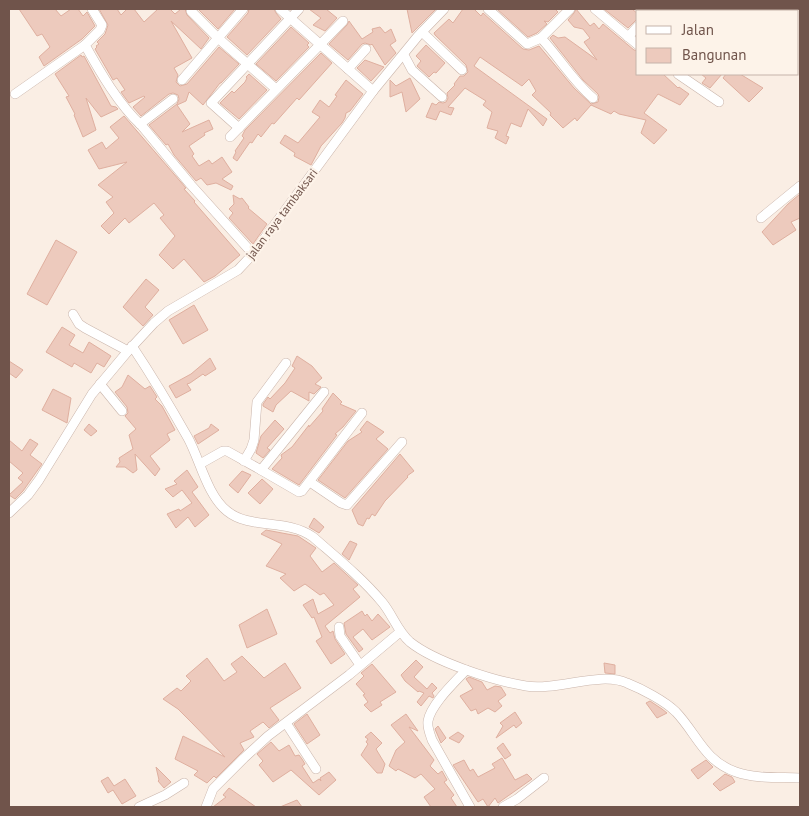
<svg xmlns="http://www.w3.org/2000/svg" width="809" height="816" viewBox="0 0 809 816" font-family="'PT Sans',sans-serif">
	<rect width="100%" height="100%" fill="#faeee4"/>
	<g fill="#edcabd" stroke="#dfaf9f">
		<polygon points="19,9 55,9 61,16 71,9 78,9 83,16 87,12 95,26 82,39 44,66 39,57 50,47 42,34 37,36"/>
		<polygon points="99,9 117,9 121,15 127,9 134,9 144,22 158,9 170,9 175,14 181,9 185,9 187,15 209,38 201,49 171,21 192,58 174,68 178,75 176,82 180,86 187,84 219,47 239,64 221,83 220,83 203,105 189,92 186,101 177,105 190,124 182,132 209,120 213,129 204,133 205,135 189,146 194,154 192,156 199,166 209,160 212,164 222,157 232,172 222,179 233,186 231,190 216,183 207,185 201,178 196,181 174,155 168,144 166,145 149,125 177,104 179,99 178,95 173,93 169,94 141,116 133,107 145,97 144,96 129,103 123,95 121,92 125,90 117,78 113,80 95,49 97,47 96,46 99,44 97,42 105,34 108,25"/>
		<polygon points="202,9 235,9 218,29 199,10"/>
		<polygon points="249,9 274,9 276,13 281,19 247,55 227,37 248,13"/>
		<polygon points="309,9 326,9 337,18 325,31 313,25 321,18"/>
		<polygon points="407,9 436,9 412,33"/>
		<polygon points="463,9 474,9 481,16 483,13 523,49 529,50 539,46 574,88 591,104 598,102 599,97 598,94 583,80 550,38 553,35 558,38 565,37 597,60 584,42 590,38 583,29 574,27 568,20 574,13 576,9 590,26 594,23 599,29 603,24 634,50 638,51 638,74 663,74 678,88 679,87 689,94 680,105 658,94 644,113 667,130 654,144 641,133 646,120 619,114 614,111 611,114 591,105 577,121 575,118 563,128 550,115 551,113 532,95 536,91 529,79 522,86 480,57 474,66 547,119 543,126 528,109 521,127 511,123 506,136 509,137 506,144 495,138 498,131 487,128 492,112 483,105 486,101 465,88 448,107 454,108 451,115 440,111 436,120 426,117 432,103 436,105 439,102 443,103 446,102 448,98 447,93 455,85 454,84 460,76 464,76 468,72 466,65 435,35 434,33 449,19 453,23"/>
		<polygon points="497,9 555,9 558,12 548,22 544,21 547,24 537,33 528,37"/>
		<polygon points="604,9 632,9 638,14 638,18 628,28"/>
		<polygon points="349,21 362,39 373,32 372,29 380,27 385,33 391,29 396,41 390,45 396,53 385,65 372,44 371,45 365,43 362,44 348,60 329,44 347,25"/>
		<polygon points="291,27 309,43 307,45 309,47 276,81 256,64"/>
		<polygon points="426,45 445,63 436,73 434,72 429,77 417,66 421,61 416,56"/>
		<polygon points="321,53 332,63 299,100 297,98 274,124 272,123 261,137 258,134 252,143 250,142 237,161 233,158 236,152 235,151 244,138 242,136 245,130"/>
		<polygon points="81,55 82,57 84,56 111,106 116,107 118,109 101,117 86,98 96,130 83,137 74,115 75,114 66,97 69,96 55,74"/>
		<polygon points="365,60 384,67 371,81 357,68"/>
		<polygon points="249,74 267,90 239,119 220,103 232,91 234,93 245,82 247,78 246,77"/>
		<polygon points="701,74 722,74 710,88 702,83 706,78"/>
		<polygon points="726,74 740,74 763,88 749,102 723,78"/>
		<polygon points="410,78 420,99 406,112 402,92 390,97 390,80 396,86"/>
		<polygon points="346,80 363,94 350,111 346,113 345,118 342,123 321,146 311,165 294,156 295,153 280,143 285,135 298,143 320,117 312,112 320,100 329,107 337,96 335,95"/>
		<polygon points="124,116 186,188 184,189 195,201 194,202 240,255 215,276 204,282 184,259 173,269 159,255 175,236 160,218 164,215 154,203 129,223 125,218 109,234 101,226 114,213 106,202 113,197 98,185 127,162 99,169 88,150 102,142 106,149 119,138 110,127"/>
		<polygon points="800,194 800,218 791,222 796,230 773,245 762,232 788,204"/>
		<polygon points="233,195 240,199 242,198 249,207 248,208 267,224 253,244 229,218 233,213 229,209 234,204"/>
		<polygon points="56,240 77,252 47,305 27,294"/>
		<polygon points="146,279 159,290 145,307 153,315 143,326 123,307"/>
		<polygon points="194,305 208,330 183,344 169,320"/>
		<polygon points="62,327 75,335 69,345 83,353 89,342 111,356 104,367 97,363 91,373 74,363 72,367 46,352"/>
		<polygon points="297,356 312,366 322,378 315,384 321,387 314,394 309,392 309,401 291,391 276,405 273,412 263,406 263,404 268,397 270,399 285,383 295,368 292,366"/>
		<polygon points="210,358 216,369 205,376 203,374 190,383 187,384 191,390 176,398 169,386 191,374"/>
		<polygon points="9,361 23,370 16,378 9,373"/>
		<polygon points="128,375 145,389 150,386 157,397 155,399 162,406 175,430 167,434 170,440 150,456 160,469 155,476 135,454 137,470 133,473 125,467 116,467 120,462 119,458 133,449 129,435 136,429 125,416 128,413 127,407 115,392 122,387"/>
		<polygon points="53,389 71,398 67,423 42,410"/>
		<polygon points="333,393 342,402 340,404 356,411 343,427 335,434 337,435 299,485 272,469 282,458 281,455 292,447 309,425 309,427 323,411 322,409"/>
		<polygon points="275,420 284,429 267,448 270,450 263,458 256,453 261,436"/>
		<polygon points="367,421 384,432 376,439 388,449 345,498 318,480 348,441 362,432 360,430"/>
		<polygon points="89,424 97,431 91,436 84,430"/>
		<polygon points="211,424 219,430 198,444 194,436 209,428"/>
		<polygon points="30,439 38,444 30,455 42,464 23,491 15,499 9,495 23,482 18,478 23,473 9,461 9,440 22,451"/>
		<polygon points="400,454 414,471 407,476 408,477 385,501 375,516 372,514 369,519 367,518 363,526 358,524 352,510"/>
		<polygon points="187,470 198,487 192,492 209,515 195,527 188,517 176,528 167,514 179,509 180,511 192,503 182,490 173,497 165,489 177,484 174,481"/>
		<polygon points="242,471 251,475 238,493 229,485"/>
		<polygon points="262,479 273,489 260,504 248,493"/>
		<polygon points="314,518 324,527 319,533 309,527"/>
		<polygon points="266,530 298,536 316,548 310,556 322,572 334,563 358,585 353,589 360,597 325,626 330,633 333,631 335,639 345,654 331,664 316,641 322,637 314,617 312,618 303,605 313,599 318,614 334,605 324,593 320,595 305,584 294,591 280,578 286,574 266,566 282,544 261,534"/>
		<polygon points="350,541 357,544 349,560 342,554"/>
		<polygon points="267,609 277,634 247,648 239,625"/>
		<polygon points="362,611 365,616 367,614 372,621 378,614 390,627 372,640 363,629 353,637 363,649 359,652 346,634 344,623"/>
		<polygon points="242,656 264,678 285,663 301,688 270,708 279,720 269,728 263,722 250,731 254,737 240,743 244,750 216,778 214,776 207,783 194,775 198,771 175,759 183,736 225,757 192,723 178,709 163,699 177,688 181,691 191,681 186,676 207,658 224,681 237,672 231,664"/>
		<polygon points="416,660 423,667 414,677 427,689 432,683 437,688 432,693 434,696 433,698 429,696 421,706 417,702 424,693 419,691 418,692 405,681 401,675"/>
		<polygon points="604,663 615,665 615,674 605,673"/>
		<polygon points="372,664 396,692 380,702 382,705 371,712 364,705 368,702 363,695 365,694 356,684 364,676 361,673"/>
		<polygon points="469,677 482,682 487,690 495,686 501,687 506,695 498,701 502,706 495,712 488,708 478,714 476,709 471,711 460,696 473,689 466,679"/>
		<polygon points="650,701 662,709 667,713 657,718 646,703"/>
		<polygon points="515,712 522,723 516,728 514,725 496,738 503,726 500,723"/>
		<polygon points="307,714 320,735 307,744 294,724"/>
		<polygon points="406,714 418,731 409,727 434,760 430,766 438,774 442,771 447,780 444,782 454,795 451,798 457,807 431,807 424,797 435,789 421,774 415,778 398,769 396,771 389,766 396,750 405,742 391,725"/>
		<polygon points="438,726 446,738 441,743 435,729"/>
		<polygon points="371,732 382,743 376,749 385,764 382,773 377,773 361,755 368,744 366,742 368,739 365,737"/>
		<polygon points="458,732 464,736 459,743 449,738"/>
		<polygon points="271,742 279,751 289,745 295,756 299,755 302,759 305,764 302,766 313,783 319,779 321,781 320,778 329,772 336,780 319,795 291,770 273,782 259,765 263,761 257,754"/>
		<polygon points="503,743 511,755 505,759 497,748"/>
		<polygon points="502,758 515,780 527,774 532,779 498,803 495,798 488,807 483,799 478,802 453,765 464,760 470,771 473,769 478,777 495,768 492,764"/>
		<polygon points="706,760 713,767 698,779 691,770"/>
		<polygon points="156,767 171,782 164,788 158,781 159,780"/>
		<polygon points="725,774 732,777 735,782 720,791 713,784"/>
		<polygon points="108,777 114,786 125,779 136,796 122,804 113,790 108,793 101,781"/>
		<polygon points="229,788 256,807 213,807 226,797 223,795"/>
		<polygon points="297,800 302,807 280,807"/>
	</g>
	<g fill="none" stroke-linecap="round" stroke-linejoin="round">
		<defs>
			<g id="minor">
				<path d="M92,9l10,16 -2,5 -15,15c15,27 34,60 57,81l49,59 62,69"/>
				<polyline points="243,9 218,38 276,89"/>
				<polyline points="280,9 373,91"/>
				<path d="M488,9l39,35 14,-6c18,19 31,42 52,60"/>
				<polyline points="595,9 638,45"/>
				<polyline points="651,11 653,9"/>
				<polyline points="422,32 462,70"/>
				<polyline points="628,37 638,26"/>
				<polyline points="541,38 570,9"/>
				<polyline points="404,55 412,70 442,97"/>
				<polyline points="348,69 366,49"/>
				<polyline points="678,74 719,102"/>
				<polyline points="182,80 218,38 191,11"/>
				<polyline points="15,94 85,45"/>
				<polyline points="140,124 173,99"/>
				<polyline points="239,128 211,103 299,9"/>
				<polyline points="230,137 343,21"/>
				<polyline points="761,218 800,186"/>
				<polyline points="73,314 79,324 85,328 128,351"/>
				<path d="M132,346c20,30 38,60 56,92 12,22 19,57 39,73 23,19 59,7 86,26 24,21 49,41 69,65 11,13 15,29 28,40 25,20 84,39 116,44 31,5 74,-15 101,-3 15,6 38,18 49,29 21,22 28,49 60,60 20,7 44,5 64,6"/>
				<polyline points="100,384 122,411"/>
				<polyline points="244,461 251,449 254,440 257,402 286,363"/>
				<polyline points="200,464 223,451 227,451 261,470 324,392"/>
				<polyline points="261,470 299,492 302,491 362,413"/>
				<polyline points="310,482 341,503 347,505 402,442"/>
				<polyline points="9,513 28,495 39,480 92,394 128,351 154,323 168,311 238,270 253,254 373,91 418,36 444,9"/>
				<polyline points="339,627 340,636 360,665"/>
				<path d="M466,670c-11,12 -35,34 -38,51 -1,6 2,13 4,19l38,67"/>
				<polyline points="286,723 316,769"/>
				<polyline points="139,807 165,795 184,783"/>
				<polyline points="206,807 213,789 244,758 268,736 349,675 400,632"/>
				<polyline points="503,807 517,799 544,778"/>
			</g>
		</defs>
		<use href="#minor" stroke="#cab5ab" stroke-width="10"/>
		<use href="#minor" stroke="#fff" stroke-width="9"/>
	</g>
	<g text-anchor="middle" stroke-width="4.5" stroke-linejoin="round" paint-order="stroke">
		<g font-size="12" fill="#70544b" stroke="#fdf3e9">
			<text transform="translate(282 214) rotate(-53)" y="4">jalan raya tambaksari</text>
		</g>
	</g>
	<rect width="809" height="816" fill="none" stroke="#70544b" stroke-width="20"/>
	<rect x="636" y="10" width="162" height="65" fill="#fdf3e9" stroke="#c5b3aa"/>
	<rect x="646" y="26" width="25" height="8" fill="#ffffff" stroke="#c5b3aa"/>
	<text x="682" y="35" font-size="15" fill="#70544b">Jalan</text>
	<rect x="646" y="48" width="25" height="15" fill="#edcabd" stroke="#c5b3aa"/>
	<text x="682" y="60" font-size="15" fill="#70544b">Bangunan</text>
</svg>
